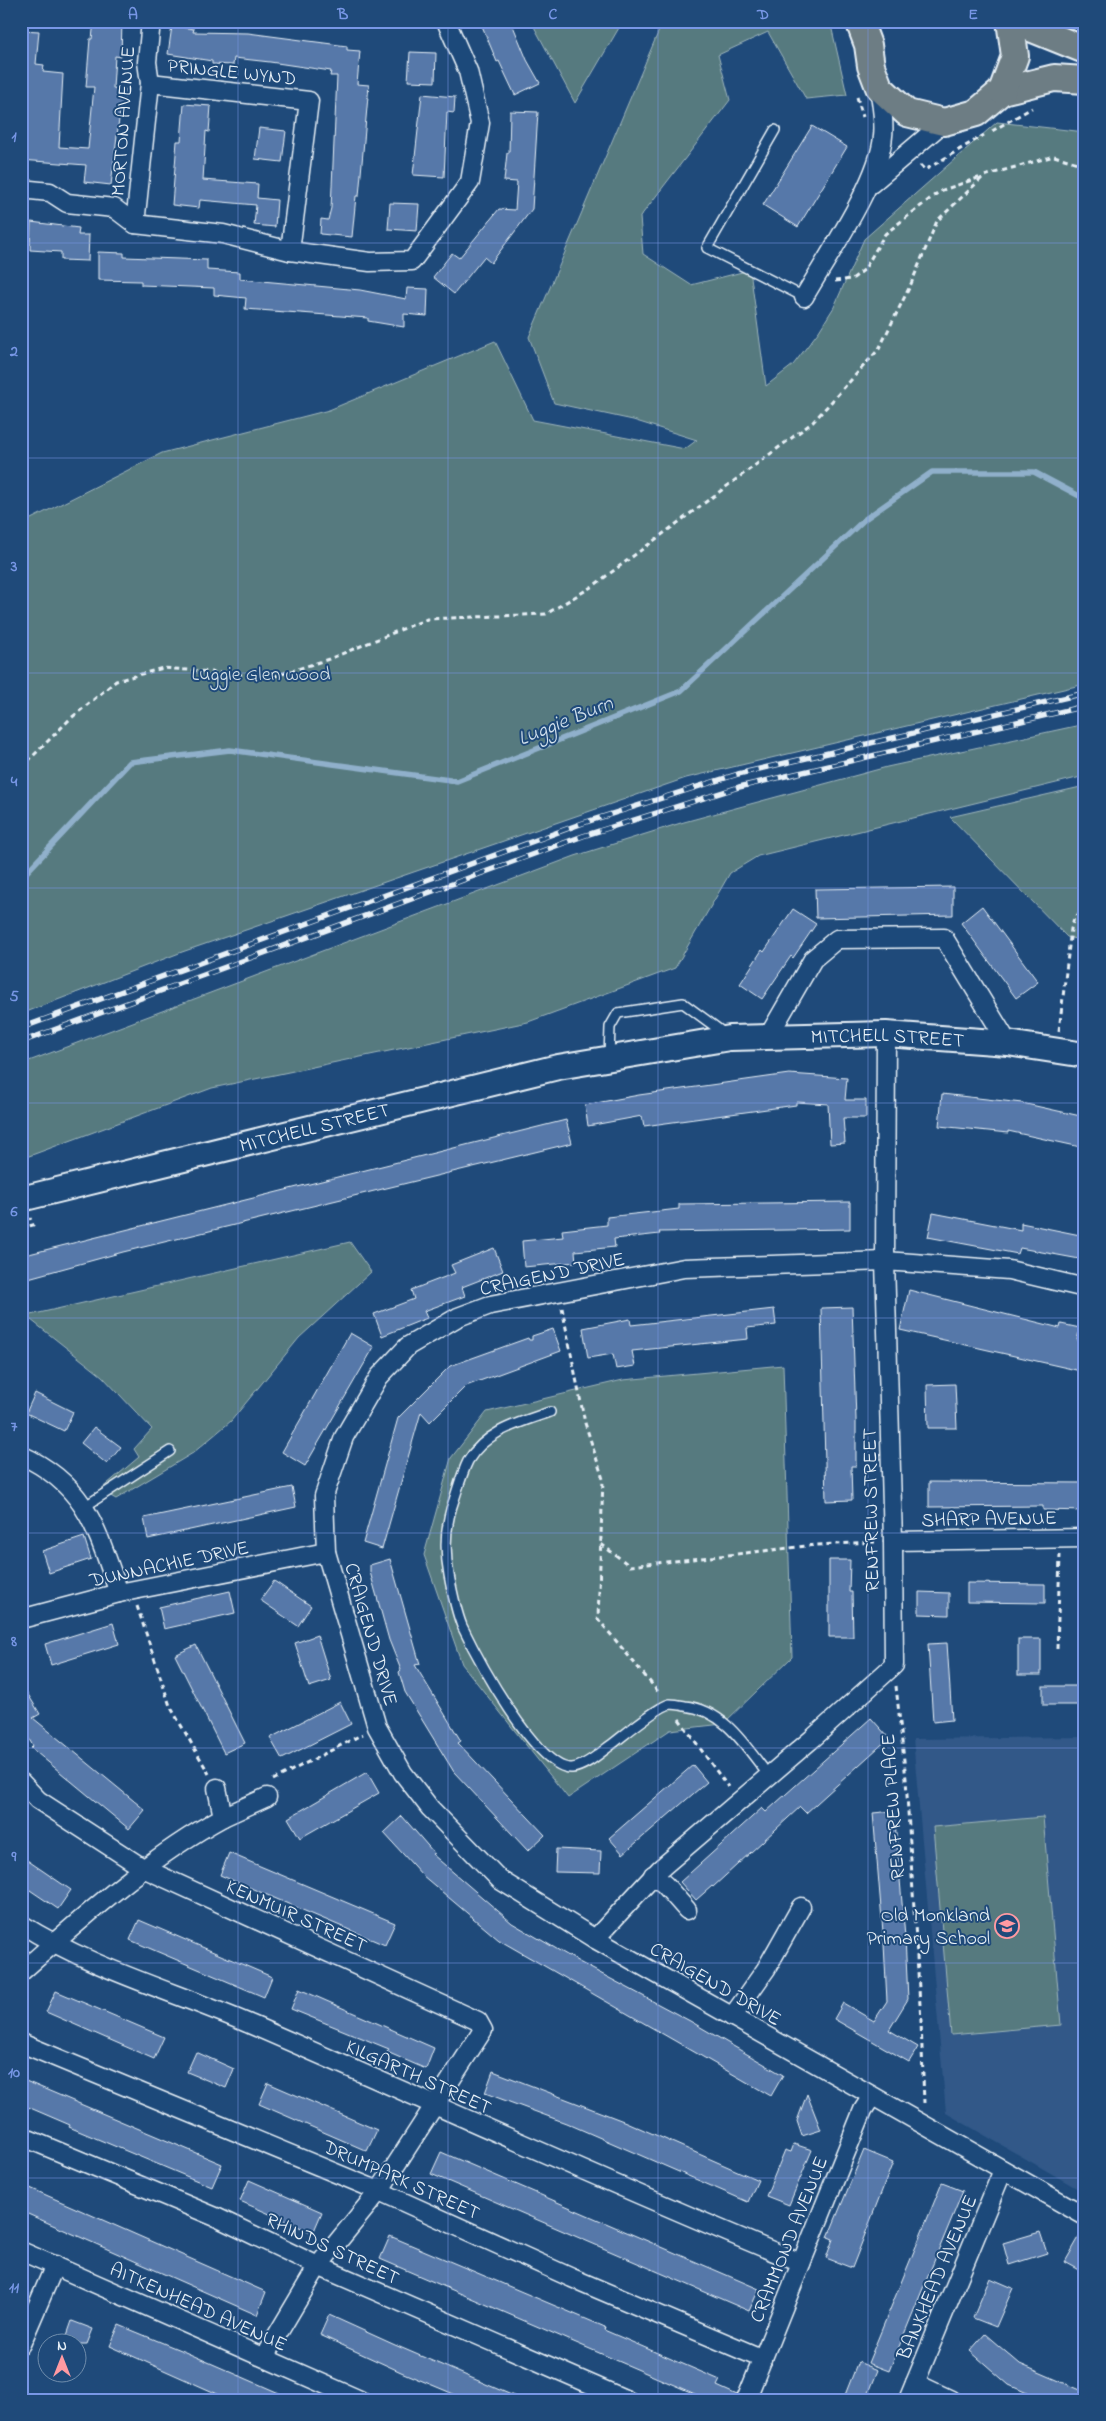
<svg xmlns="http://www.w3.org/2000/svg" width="1106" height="2421" viewBox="0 0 1106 2421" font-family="'Indie Flower',sans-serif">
	<rect width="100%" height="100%" fill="#1f4a7a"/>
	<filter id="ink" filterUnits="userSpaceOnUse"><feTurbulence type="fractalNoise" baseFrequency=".02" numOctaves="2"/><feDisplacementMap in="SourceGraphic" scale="10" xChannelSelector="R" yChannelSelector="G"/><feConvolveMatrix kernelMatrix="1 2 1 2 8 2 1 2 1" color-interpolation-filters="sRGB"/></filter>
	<g filter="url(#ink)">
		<polygon fill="#305888" points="1085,1737 1085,2193 946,2113 913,1739"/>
		<g fill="#567a7f" stroke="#9fb6bc">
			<polygon points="531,21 623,21 575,103"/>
			<polygon points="663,21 830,21 847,95 806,99 768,32 718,55 730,100 640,217 643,254 691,285 750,270 766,386 793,365 819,331 834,307 864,239 997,122 1085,132 1085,684 686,778 182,952 21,1014 21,524 162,453 329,410 495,341 533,420 685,449 697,440 633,420 554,403 529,337"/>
			<polygon points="1085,724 1085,776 758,856 730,873 675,968 528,1022 212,1088 21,1159 21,1064 575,856 684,822 887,767"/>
			<polygon points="1085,786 1085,941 1067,937 950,817"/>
			<polygon points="350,1242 371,1272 299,1338 231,1421 193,1453 116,1499 100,1490 139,1457 134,1449 152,1429 102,1376 26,1316"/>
			<polygon points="783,1365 792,1657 723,1724 670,1730 568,1798 462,1664 424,1555 451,1458 487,1412 623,1380"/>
			<polygon points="1043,1817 1061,2025 951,2035 933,1827"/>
		</g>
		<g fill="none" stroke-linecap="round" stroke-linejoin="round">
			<polyline stroke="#90b0cb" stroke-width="5.5" points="21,878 130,762 230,750 457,781 681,691 865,519 932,472 1034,472 1085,499"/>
		</g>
		<g fill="#5778a9" stroke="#e8f1f8">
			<polygon points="94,21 122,21 121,57 115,56 113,88 125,89 122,112 120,111 111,185 84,182 86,165 21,160 21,30 39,31 36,64 44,65 43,72 63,74 59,147 88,149 94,87 86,87 90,39 92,39"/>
			<polygon points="480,21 511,21 527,60 540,83 515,95 499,61 497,62"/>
			<polygon points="172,26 194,29 193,32 248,33 347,46 347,50 360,51 357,84 369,85 359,196 356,196 352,237 320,234 321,219 328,220 331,208 337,76 330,76 331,71 270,62 234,58 233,65 212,64 212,61 168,54"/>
			<polygon points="410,52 436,53 435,82 408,81"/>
			<polygon points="422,94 455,97 454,113 447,112 444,177 413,175"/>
			<polygon points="184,104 211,106 209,132 206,131 203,180 258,184 257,198 277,200 275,227 254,225 256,205 200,200 199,208 172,205 177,141 181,141"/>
			<polygon points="510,111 538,112 532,209 491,263 484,257 454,294 433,277 452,253 459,258 499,209 515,210 517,182 504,181 507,153 509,153"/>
			<polygon points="812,126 847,147 798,227 763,205"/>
			<polygon points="259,128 286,131 282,162 255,159"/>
			<polygon points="390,203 419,204 417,231 388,229"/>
			<polygon points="31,222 79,228 78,235 89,235 88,261 61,260 61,252 30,250"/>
			<polygon points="98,252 124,253 124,257 207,260 207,270 240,272 240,279 360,290 406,299 407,288 428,289 427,316 404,314 404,327 368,321 368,318 245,309 246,298 214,295 214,288 141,285 141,281 98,280"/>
			<polygon points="953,887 953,915 816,918 815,889"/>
			<polygon points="982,906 1038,982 1016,998 961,923"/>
			<polygon points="793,909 816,924 793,958 791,956 762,999 740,984 762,950 764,952"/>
			<polygon points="789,1074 847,1078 845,1100 866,1100 866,1118 843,1118 845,1143 830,1144 828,1104 796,1102 796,1105 644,1126 642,1116 588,1126 585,1105 639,1095"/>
			<polygon points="942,1094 1022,1103 1085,1117 1085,1148 1008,1131 1008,1133 939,1126"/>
			<polygon points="566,1120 572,1143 123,1252 21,1280 21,1256"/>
			<polygon points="850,1202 850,1229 659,1232 660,1234 614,1239 615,1247 575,1251 576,1262 524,1267 522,1241 563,1237 562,1230 607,1225 607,1217 679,1209 679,1204"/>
			<polygon points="933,1213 1021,1230 1021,1223 1085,1236 1085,1260 1020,1248 1018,1254 928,1237"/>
			<polygon points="494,1248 503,1271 462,1287 465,1296 424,1311 427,1318 382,1336 374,1314 414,1299 411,1290 455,1273 451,1265"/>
			<polygon points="909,1290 1060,1328 1061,1324 1080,1328 1077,1340 1085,1342 1085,1372 900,1330"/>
			<polygon points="852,1307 856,1419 856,1466 851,1466 852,1500 826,1501 821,1308"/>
			<polygon points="774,1309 776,1325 747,1328 748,1339 632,1351 635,1366 616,1369 613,1354 588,1358 583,1328 630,1319 631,1325"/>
			<polygon points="553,1329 561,1351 466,1386 430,1422 421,1412 382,1549 363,1543 398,1418 450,1366 528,1338 529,1340 532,1340 532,1336"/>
			<polygon points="350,1333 374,1347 305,1466 282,1452"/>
			<polygon points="955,1384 957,1428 928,1428 927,1385"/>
			<polygon points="35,1393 73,1412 64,1431 26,1413"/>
			<polygon points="94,1427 121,1447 107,1464 81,1443"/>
			<polygon points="929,1482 1085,1483 1085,1511 1043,1510 1043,1506 929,1507"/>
			<polygon points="292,1487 296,1507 148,1539 144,1518"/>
			<polygon points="84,1537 91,1559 49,1573 42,1551"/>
			<polygon points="390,1559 420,1664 415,1665 461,1741 458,1743 545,1835 528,1851 454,1772 405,1692 399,1672 401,1670 389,1640 370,1572 370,1565"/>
			<polygon points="829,1560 850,1560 849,1592 852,1592 853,1637 829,1637"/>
			<polygon points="274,1581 311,1606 298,1626 260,1600"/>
			<polygon points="967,1583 1045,1584 1045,1603 967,1602"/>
			<polygon points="230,1591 235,1613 164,1629 159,1607"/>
			<polygon points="919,1592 949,1593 949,1615 919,1614"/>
			<polygon points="113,1623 119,1644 51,1665 45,1644"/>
			<polygon points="317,1635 331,1680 309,1687 295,1643"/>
			<rect x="1018" y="1639" width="23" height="36"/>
			<polygon points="947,1643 952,1720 933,1722 928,1644"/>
			<polygon points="196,1645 245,1743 224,1753 175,1655"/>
			<polygon points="21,1683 40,1714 33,1718 145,1810 129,1829 31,1748 33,1746 21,1725"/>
			<rect x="1043" y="1686" width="42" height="19"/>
			<polygon points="340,1702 351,1724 282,1759 270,1738"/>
			<polygon points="871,1718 889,1738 806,1813 800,1807 713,1887 712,1886 696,1900 680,1882 762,1808 766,1812"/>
			<polygon points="693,1765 707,1782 623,1854 609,1838"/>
			<polygon points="367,1772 379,1793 300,1838 288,1818"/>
			<polygon points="894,1811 905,1937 908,1999 889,2030 918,2047 909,2062 834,2019 843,2003 874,2021 887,2001 884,1944 873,1813"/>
			<polygon points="402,1816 434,1853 432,1854 512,1923 579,1962 690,2021 783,2075 771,2096 499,1940 422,1875 384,1833"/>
			<polygon points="556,1849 601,1851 600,1873 555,1872"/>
			<polygon points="229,1853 395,1923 385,1945 220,1875"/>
			<polygon points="21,1856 71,1890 58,1909 21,1884"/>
			<polygon points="139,1920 272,1977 264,1997 130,1940"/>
			<polygon points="299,1989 434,2048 426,2069 387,2052 389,2049 291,2009"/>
			<polygon points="56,1991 164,2037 154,2059 46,2012"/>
			<polygon points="196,2052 234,2069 226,2088 187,2072"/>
			<polygon points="493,2071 626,2122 758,2180 748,2202 566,2123 485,2093"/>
			<polygon points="21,2079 222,2164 212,2187 69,2127 70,2125 21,2104"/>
			<polygon points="268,2083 377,2130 367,2151 259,2104"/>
			<polygon points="807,2094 821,2130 802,2136 797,2121"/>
			<polygon points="794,2144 812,2150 789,2205 766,2196 785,2150 791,2152"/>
			<polygon points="864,2150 893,2162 852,2268 826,2258 833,2239 828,2237"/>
			<polygon points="441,2152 759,2289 749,2311 431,2174"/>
			<polygon points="249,2180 322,2212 313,2233 240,2201"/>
			<polygon points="942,2183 963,2191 889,2371 868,2363"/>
			<polygon points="21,2184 266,2292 257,2315 21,2211"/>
			<polygon points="1085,2227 1085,2273 1065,2262"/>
			<polygon points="1040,2232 1047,2253 1009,2265 1003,2243"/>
			<polygon points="390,2236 605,2327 604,2330 720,2380 717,2386 737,2395 736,2400 709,2400 380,2259"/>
			<polygon points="990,2278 1013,2288 996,2327 973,2318"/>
			<polygon points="329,2315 395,2345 523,2400 468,2400 401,2372 320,2335"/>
			<polygon points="72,2321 93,2329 87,2344 64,2344"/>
			<polygon points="119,2325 185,2352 295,2400 231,2400 110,2346"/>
			<polygon points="985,2334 1020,2364 1085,2392 1085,2400 1043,2400 1009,2385 970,2351"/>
			<polygon points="858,2362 878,2370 866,2400 843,2400"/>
		</g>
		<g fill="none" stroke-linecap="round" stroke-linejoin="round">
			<defs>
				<g id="lane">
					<polyline points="775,130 707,248 804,297"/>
					<polyline points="609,1057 610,1027 618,1013 683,1003 725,1034"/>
					<path d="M550,1412c-32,11 -64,19 -82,49 -6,12 -10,27 -14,39 -9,25 -10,49 -5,75 3,16 7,36 13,51 14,29 75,145 110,142 13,-1 29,-16 39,-23 12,-9 46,-38 59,-41 4,0 10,1 15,2 40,4 61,41 84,70"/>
					<polyline points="84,1507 170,1451"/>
				</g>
				<g id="street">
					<polyline points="150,83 309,101 290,251"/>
					<polyline points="871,184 944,122"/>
					<polyline points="21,189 50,192 67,203 114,208 135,224 223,234 290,251 370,262 412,261 470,182 480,123 468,71 446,21"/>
					<polyline points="135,224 150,83 147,62 151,21"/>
					<path d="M804,297c23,-40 76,-117 79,-161 2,-16 -2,-33 -4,-49"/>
					<polyline points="768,1037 813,959 837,939 944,938 1008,1043"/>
					<polyline points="1085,1288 1009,1270 885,1261 684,1268 490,1305 458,1317 408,1346 379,1377 344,1437 324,1496 326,1552 377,1727 403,1773 430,1808 500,1880 595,1939 1085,2216"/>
					<path d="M21,1455c66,30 76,76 98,138"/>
					<polyline points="893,1541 1085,1538"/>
					<polyline points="21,1619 119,1593 326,1552"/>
					<polyline points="21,1782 38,1800 143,1868 478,2021 483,2030 379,2191 318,2266 264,2357"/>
					<polyline points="223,1817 267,1797"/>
					<polyline points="653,1875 665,1885 687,1910"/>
					<path d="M21,1924c69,44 155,68 231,101 183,79 364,162 549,238"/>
					<polyline points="595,1939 660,1869 812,1739 894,1665 893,1541 885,1261 886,1034"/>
					<path d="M21,1972c64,-56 127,-114 202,-155l-6,-29"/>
					<polyline points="732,2017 766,1969 801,1907"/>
					<polyline points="21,2043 379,2191 572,2278 763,2359"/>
					<polyline points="21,2136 218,2218 318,2266 627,2400"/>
					<polyline points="21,2251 360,2400"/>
					<polyline points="21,2344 55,2265"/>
					<polyline points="915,2383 951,2400"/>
					<polyline points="746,2400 863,2110 872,2096"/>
					<polyline points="908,2400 1003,2170"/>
				</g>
				<g id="secondary">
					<path id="s1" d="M21,1199l537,-132 172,-29 156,-4 122,9 77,12"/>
				</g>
				<g id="primary">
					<polyline points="859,21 868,45 871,66 879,87 907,113 944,122 976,113 1002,91 1054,78 1085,80"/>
					<polyline points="1013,21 1085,50"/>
					<polyline points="1002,91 1015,56 1010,21"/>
				</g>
			</defs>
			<use href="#lane" stroke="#e8f1f8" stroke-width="12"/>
			<use href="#street" stroke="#e8f1f8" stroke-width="21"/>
			<use href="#secondary" stroke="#e8f1f8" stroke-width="28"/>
			<use href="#primary" stroke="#e8f1f8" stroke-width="30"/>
			<g stroke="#e8f1f8" stroke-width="3" stroke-dasharray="5 4" stroke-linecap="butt">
				<polyline points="857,97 863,117"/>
				<polyline points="992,131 1032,108"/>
				<polyline points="920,165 925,170 984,135"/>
				<polyline points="835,281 852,279 864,270 885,234 940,191 981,177"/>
				<polyline points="21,768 70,719 116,681 163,668 272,677 329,659 427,619 546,614 593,586 813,422 879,349 911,284 937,221 984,176 1054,156 1085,165"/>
				<polyline points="1059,1031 1071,929 1074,918 1085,910"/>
				<polyline points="21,1228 33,1225 30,1218"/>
				<polyline points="562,1308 585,1423 603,1479 598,1619 660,1694"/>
				<polyline points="601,1544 630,1566 816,1545 875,1542"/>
				<polyline points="137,1606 170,1706 209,1774"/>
				<polyline points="1057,1649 1060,1555"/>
				<polyline points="896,1686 906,1779 921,2021 924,2103"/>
				<polyline points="679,1719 728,1787"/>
				<polyline points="273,1780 363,1734"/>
			</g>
			<use href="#lane" stroke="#1f4a7a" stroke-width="9"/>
			<use href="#street" stroke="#1f4a7a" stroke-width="18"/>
			<use href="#secondary" stroke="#1f4a7a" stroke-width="24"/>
			<use href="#primary" stroke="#6d7d84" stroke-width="26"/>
			<defs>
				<g id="rail">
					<polyline points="21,1028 583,823 738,774 1085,693"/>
					<polyline points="21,1042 583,836 739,787 1085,706"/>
				</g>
			</defs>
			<use href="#rail" stroke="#e8f1f8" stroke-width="5.5"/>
			<use href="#rail" stroke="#1f4a7a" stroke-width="4" stroke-dasharray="11" stroke-linecap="butt"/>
		</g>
	</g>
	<path fill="none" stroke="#7897e6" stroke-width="1" stroke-opacity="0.55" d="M238,21v2379M448,21v2379M658,21v2379M868,21v2379M21,243h1064M21,458h1064M21,673h1064M21,888h1064M21,1103h1064M21,1318h1064M21,1533h1064M21,1748h1064M21,1963h1064M21,2178h1064"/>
	<defs>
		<symbol id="school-ring" viewBox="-11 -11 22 22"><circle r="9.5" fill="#1f4a7a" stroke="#ff9aa2" stroke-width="1.5"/><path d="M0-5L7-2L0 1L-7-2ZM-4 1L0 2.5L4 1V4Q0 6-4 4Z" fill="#ff9aa2"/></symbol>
	</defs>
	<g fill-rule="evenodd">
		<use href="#school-ring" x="993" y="1912" width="28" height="28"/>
	</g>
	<g text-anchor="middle" stroke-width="4" stroke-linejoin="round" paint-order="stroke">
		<g font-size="20" fill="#e8f1f8" stroke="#1f4a7a">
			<text transform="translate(232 71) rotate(6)" y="7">PRINGLE WYND</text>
			<text transform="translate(122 121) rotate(-86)" y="7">MORTON AVENUE</text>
			<text dy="7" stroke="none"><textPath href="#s1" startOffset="885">MITCHELL STREET</textPath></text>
			<text dy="7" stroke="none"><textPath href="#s1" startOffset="302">MITCHELL STREET</textPath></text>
			<text transform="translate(552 1273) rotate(-12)" y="7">CRAIGEND DRIVE</text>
			<text transform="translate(870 1510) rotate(-91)" y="7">RENFREW STREET</text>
			<text transform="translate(989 1518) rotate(-1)" y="7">SHARP AVENUE</text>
			<text transform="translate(169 1563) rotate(-12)" y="7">DUNNACHIE DRIVE</text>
			<text transform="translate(372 1634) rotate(74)" y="7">CRAIGEND DRIVE</text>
			<text transform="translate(892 1807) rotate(-94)" y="7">RENFREW PLACE</text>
			<text transform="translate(297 1915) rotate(24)" y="7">KENMUIR STREET</text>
			<text transform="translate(716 1983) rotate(30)" y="7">CRAIGEND DRIVE</text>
			<text transform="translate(419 2076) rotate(24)" y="7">KILGARTH STREET</text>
			<text transform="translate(402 2179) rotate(24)" y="7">DRUMPARK STREET</text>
			<text transform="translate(788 2239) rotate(-68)" y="7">CRAMMOND AVENUE</text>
			<text transform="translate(333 2248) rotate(25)" y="7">RHINDS STREET</text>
			<text transform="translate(936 2277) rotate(-67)" y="7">BANKHEAD AVENUE</text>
			<text transform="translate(199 2306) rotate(24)" y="7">AITKENHEAD AVENUE</text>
		</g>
		<g font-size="20" fill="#d2dfe6" stroke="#1f4a7a">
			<text x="261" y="680">Luggie Glen wood</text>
		</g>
		<g font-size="20" fill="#e8f1f8" stroke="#1f4a7a" text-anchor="end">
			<text x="990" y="1921">Old Monkland<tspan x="990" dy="23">Primary School</tspan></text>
		</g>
		<g font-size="21" font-style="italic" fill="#d2e1ed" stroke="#1f4a7a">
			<text transform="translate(565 720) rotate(-22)" y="7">Luggie Burn</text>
		</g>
	</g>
	<rect width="1106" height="2421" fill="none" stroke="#1f4a7a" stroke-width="55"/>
	<g transform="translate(62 2358)"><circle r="24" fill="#1f4a7a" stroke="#6f8dac"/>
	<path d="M0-4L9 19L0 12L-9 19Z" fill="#ff9aa2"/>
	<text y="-8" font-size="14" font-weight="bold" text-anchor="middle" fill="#e8f1f8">N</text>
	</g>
	<rect x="28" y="28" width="1050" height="2366" fill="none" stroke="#7897e6" stroke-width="2"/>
	<g font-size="16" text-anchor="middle" font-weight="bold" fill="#7897e6">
		<text x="133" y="19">A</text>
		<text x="343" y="19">B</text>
		<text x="553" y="19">C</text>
		<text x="763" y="19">D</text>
		<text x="973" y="19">E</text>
		<text x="14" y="141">1</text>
		<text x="14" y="356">2</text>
		<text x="14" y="571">3</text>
		<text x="14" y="786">4</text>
		<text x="14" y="1001">5</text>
		<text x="14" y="1216">6</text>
		<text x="14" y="1431">7</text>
		<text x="14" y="1646">8</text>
		<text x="14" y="1861">9</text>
		<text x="14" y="2077">10</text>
		<text x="14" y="2292">11</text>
	</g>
</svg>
